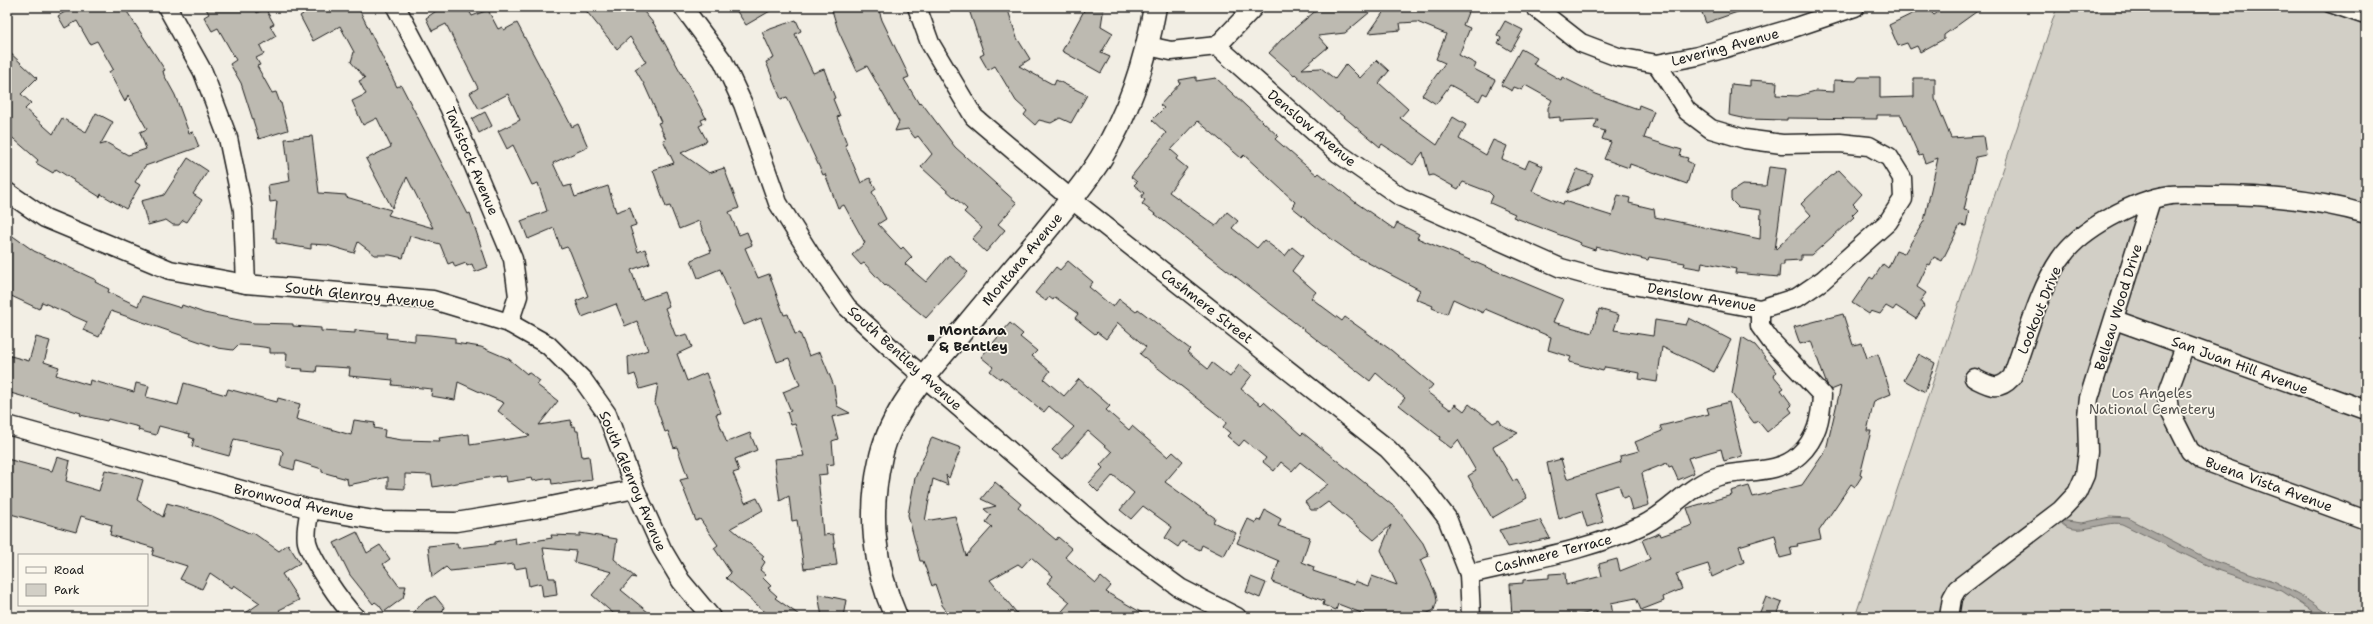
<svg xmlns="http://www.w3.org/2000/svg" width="2373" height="624" viewBox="0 0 2373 624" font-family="'Shantell Sans',sans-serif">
	<rect width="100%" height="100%" fill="#f2eee4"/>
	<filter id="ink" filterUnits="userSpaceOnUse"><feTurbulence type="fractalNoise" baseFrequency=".025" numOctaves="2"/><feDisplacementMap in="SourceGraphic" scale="8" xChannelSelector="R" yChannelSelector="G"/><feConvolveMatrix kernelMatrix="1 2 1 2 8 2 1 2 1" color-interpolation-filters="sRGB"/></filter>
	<g filter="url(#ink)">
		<polygon fill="#d2cfc6" stroke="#777671" points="2057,7 2366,7 2366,617 1855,617"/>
		<path fill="#a9a6a0" stroke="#716f6b" d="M2110,517l18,1 80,41 68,23 24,13 32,22h-11l-39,-26 -67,-22 -93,-45c-18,-5 -50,17 -63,-4l23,3z"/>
		<g fill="#bdbab1" stroke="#1c1c1c">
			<polygon points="69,7 124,7 165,70 163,71 164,75 175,95 189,133 193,132 199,147 145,166 135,182 140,185 126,209 101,194 100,197 56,169 53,173 36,163 38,160 7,133 7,50 37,78 21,94 31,103 25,109 53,134 62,118 86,132 96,113 113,122 100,145 107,143 128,155 146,149 140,132 147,129 128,95 125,102 109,72 113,69 97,41 90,44 77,21 65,28 58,16 70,9"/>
			<polygon points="205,7 254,7 257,13 265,8 274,24 270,26 276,36 260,46 264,54 256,58 260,65 257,66 272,93 276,92 280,103 281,103 288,130 259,139 241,83 230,64 236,60 218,28 212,31 204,17 209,14"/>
			<polygon points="300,7 358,7 397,87 401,85 468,214 470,213 488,267 475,272 472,264 467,266 466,263 455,267 453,262 448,264 440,244 410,236 403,258 390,255 375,255 358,242 354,253 327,245 311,244 311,249 276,243 276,238 273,238 277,201 270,202 268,185 290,181 285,139 312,136 319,193 346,195 346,197 391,210 388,215 433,228 407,177 392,208 366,159 391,147 377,118 363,125 352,101 366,94 359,81 365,78 351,62 354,52 340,26 313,41 300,16 303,14"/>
			<polygon points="442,7 467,7 472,16 488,10 498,29 502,27 504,30 517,23 572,127 578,124 588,147 553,163 564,187 571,185 575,197 608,186 616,212 630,207 636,225 630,227 638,252 645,249 650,263 631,270 642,300 664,292 669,306 665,308 676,337 687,334 692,347 677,354 687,381 706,373 721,413 716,414 726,441 727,442 750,433 757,450 735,459 739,471 733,473 745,503 757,498 763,510 731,528 764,556 762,559 765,562 760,570 766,575 763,578 771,586 768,588 777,596 775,598 802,617 771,617 726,578 731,573 714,548 718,545 700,519 696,521 680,480 688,478 677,447 674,448 668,431 665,432 655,403 658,384 640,389 635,374 629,376 628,357 648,350 637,321 625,326 616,304 582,317 576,301 588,296 570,251 567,247 561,249 554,228 528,239 521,221 547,211 538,183 532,185 513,145 507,149 498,131 520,120 508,94 479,109 470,93 478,88 446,24 432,31 426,18"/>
			<polygon points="583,7 640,7 654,24 706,118 701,120 703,124 699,126 707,141 681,153 709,173 724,168 739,208 729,212 739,235 747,232 752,245 745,248 758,278 769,274 784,315 788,314 795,334 800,333 809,356 820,352 834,386 837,406 850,413 832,417 838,439 832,441 834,464 826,465 827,474 818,475 823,535 833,534 837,565 804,569 797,520 792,521 789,496 780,501 774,459 804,456 795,424 791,425 787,412 791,411 783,392 800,385 789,358 777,362 761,318 744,325 720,269 698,278 691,260 711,252 699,221 679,229 670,206 666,207 653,170 674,163 663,140 666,139 658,123 661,122 644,84 635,69 646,62 630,37 617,49"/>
			<polygon points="734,7 777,7 746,25"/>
			<polygon points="831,7 878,7 882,20 907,72 909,77 904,79 919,104 921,102 955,147 1017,203 998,224 1005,230 986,252 972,239 982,228 964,212 967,209 921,167 932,154 918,136 915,138 908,129 895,131 899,122 867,66 857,71 838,30"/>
			<polygon points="968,7 1007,7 1017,38 1030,59 1019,66 1054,85 1056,80 1087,95 1071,123 1060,118 1051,123 1039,120 1035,125 1024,115 1027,111 1016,101 995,66 988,70 980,56 984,54"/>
			<polygon points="1086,7 1104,7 1101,26 1113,33 1101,53 1110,57 1101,73 1062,51"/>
			<polygon points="1327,7 1376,7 1345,33 1318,36 1328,47 1302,69 1321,68 1335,79 1346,64 1360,78 1377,60 1389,71 1379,83 1408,109 1400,118 1437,145 1453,117 1466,125 1459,139 1486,155 1493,140 1507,146 1502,159 1525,169 1529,160 1543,166 1532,191 1563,204 1564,201 1612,216 1618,195 1630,198 1629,203 1654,209 1655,217 1760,239 1761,210 1738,207 1731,200 1731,192 1742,185 1766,186 1769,167 1786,169 1775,250 1811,215 1801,204 1829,177 1839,170 1862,194 1853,204 1858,209 1852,215 1854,217 1812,255 1801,255 1801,260 1784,261 1784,265 1780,265 1779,277 1735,273 1736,269 1702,262 1701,269 1684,266 1685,263 1649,257 1648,260 1596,247 1595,250 1580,245 1581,243 1513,217 1515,214 1490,203 1493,196 1489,192 1463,182 1458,189 1433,175 1429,176 1423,152 1413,165 1382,144 1380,147 1338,112 1337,113 1295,74 1294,75 1269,53 1281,40 1319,8"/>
			<polygon points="1387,7 1470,7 1463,25 1470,28 1459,55 1476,64 1474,69 1495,80 1487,95 1483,93 1479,101 1450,85 1436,104 1422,95 1445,63 1436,59 1446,34 1417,22 1400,23 1401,30 1369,33"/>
			<polygon points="1708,7 1746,7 1746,9 1706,23 1701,10"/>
			<polygon points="1926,7 1934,15 1946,7 1983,7 1944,35 1944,39 1920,52 1917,46 1910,49 1907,43 1898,46 1889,25"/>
			<polygon points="796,20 801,31 795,34 813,73 824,69 835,98 833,99 840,116 837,117 847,144 845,145 861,183 870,178 876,189 872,192 886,219 878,224 901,249 903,247 912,257 905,264 926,282 949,255 968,272 926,318 886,285 885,286 864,263 861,265 852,255 865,243 844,205 838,208 825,174 823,175 787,97 781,99 766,62 774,58 762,32"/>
			<polygon points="1505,21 1523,30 1511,51 1498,43 1501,38 1497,35"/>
			<polygon points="1521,49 1537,58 1533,64 1561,80 1562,77 1596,94 1638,109 1639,105 1654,111 1644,138 1682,150 1680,156 1688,158 1687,161 1693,164 1687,184 1630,164 1629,168 1604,159 1611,142 1602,139 1605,131 1594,128 1598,119 1560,121 1560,117 1548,118 1548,108 1552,100 1525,85 1522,90 1514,87 1512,91 1501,85"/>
			<polygon points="1196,77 1196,81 1216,78 1278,136 1275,139 1305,165 1317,175 1319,173 1355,202 1394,229 1397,223 1419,234 1417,238 1563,299 1553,322 1592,333 1599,309 1619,315 1614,330 1653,336 1655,320 1686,325 1689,318 1731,340 1714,372 1662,347 1657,382 1639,379 1640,373 1605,367 1603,371 1569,362 1571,357 1548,350 1551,337 1485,309 1483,313 1453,299 1447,314 1432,308 1433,306 1416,299 1420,290 1357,257 1330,238 1292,207 1295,202 1244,155 1241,158 1198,121 1171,150 1178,156 1176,159 1187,168 1169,192 1216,226 1227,212 1238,221 1232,228 1257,248 1264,240 1285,256 1292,247 1303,256 1292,271 1316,292 1311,298 1342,321 1345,317 1391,350 1433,385 1427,392 1451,410 1455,404 1464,411 1469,404 1493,423 1499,420 1502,425 1518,433 1493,447 1513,481 1517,479 1527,498 1492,518 1468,476 1476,471 1458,440 1451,448 1439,439 1440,437 1399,405 1405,398 1376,373 1370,381 1142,204 1145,200 1141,197 1144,193 1134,185 1137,182 1131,177 1166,133 1152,120 1164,108 1160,105 1180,83 1179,80"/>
			<polygon points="1859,77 1880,77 1880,98 1914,97 1914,78 1935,78 1935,99 1951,138 1983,136 1986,155 1976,157 1964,210 1969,211 1966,226 1960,225 1942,261 1934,257 1930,265 1928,264 1917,287 1926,293 1920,301 1924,306 1916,319 1896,306 1893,310 1886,306 1880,314 1871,311 1869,314 1852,303 1870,277 1873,279 1883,264 1888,268 1896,251 1904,254 1924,221 1938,158 1925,163 1922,155 1919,156 1901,115 1877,115 1877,119 1787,118 1787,120 1747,119 1729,115 1731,84 1750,86 1750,80 1777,82 1776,95 1798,96 1815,91 1834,92 1834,80 1856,81"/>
			<polygon points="485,112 492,126 479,133 472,119"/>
			<polygon points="188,158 208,171 193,194 202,200 187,222 183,220 179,225 173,225 166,220 148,225 141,201 164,195"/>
			<polygon points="1577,169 1593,175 1589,184 1567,193"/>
			<polygon points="7,232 34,251 96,280 95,282 109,289 108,292 138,306 142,296 181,308 182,305 204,313 254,323 293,324 293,326 321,328 321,331 355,333 355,330 387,333 386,338 415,341 415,334 430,335 455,338 455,343 481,347 509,359 527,374 528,372 540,381 537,385 558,401 539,425 571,420 572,427 575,426 576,431 578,431 582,457 589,456 592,480 561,484 559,483 552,484 551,478 533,481 532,478 507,482 506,476 499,477 499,476 433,487 431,475 405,474 405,489 388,488 388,477 348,485 347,479 322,472 322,469 296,461 294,470 280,466 283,452 280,449 234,439 229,456 192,446 194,439 189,437 190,434 159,426 156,435 138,430 139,427 108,419 107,421 80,415 81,413 7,392 7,355 29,361 36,337 50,341 44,362 59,367 56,375 89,385 90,380 134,392 136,383 149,386 146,397 178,405 184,383 226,395 228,389 277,402 278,398 300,404 296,419 351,435 354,420 375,423 374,428 385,430 384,437 402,440 440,441 439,438 469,434 470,445 530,436 498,411 504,403 458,382 455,400 431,396 432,389 392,385 393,380 349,376 350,368 317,366 316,372 302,371 303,369 286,368 287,353 270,353 270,348 256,346 238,345 233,350 218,348 111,311 99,337 83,330 87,322 42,302 39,309 7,294"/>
			<polygon points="1068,261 1093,282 1089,287 1113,307 1119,299 1136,312 1138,309 1190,349 1187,352 1208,369 1212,363 1230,377 1239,365 1252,375 1241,389 1261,405 1264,402 1301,435 1303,433 1397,509 1423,543 1429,556 1420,560 1436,594 1437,601 1434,610 1420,617 1363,617 1364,614 1338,604 1336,610 1323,605 1324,601 1272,582 1279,561 1237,543 1248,519 1256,523 1257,520 1260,521 1265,510 1281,519 1278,526 1310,537 1302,562 1314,567 1313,571 1354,585 1355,581 1368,586 1372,576 1397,585 1381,550 1391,525 1374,540 1328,502 1317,510 1311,510 1305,502 1328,484 1300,462 1292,471 1281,462 1274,471 1263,462 1266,458 1244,440 1239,446 1227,436 1230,433 1223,427 1227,422 1140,354 1146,347 1118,323 1106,339 1097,332 1095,334 1075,318 1078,314 1055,297 1053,300 1049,297 1046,301 1035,293 1056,267 1060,270"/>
			<polygon points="1843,314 1853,345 1862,343 1867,358 1878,354 1891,394 1874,401 1867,431 1871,431 1860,475 1862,476 1855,487 1851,484 1819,531 1821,539 1797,544 1798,546 1790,547 1792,555 1780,558 1775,535 1739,546 1744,562 1712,577 1708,564 1676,574 1682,589 1663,597 1664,601 1641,610 1636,598 1611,603 1613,615 1604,617 1597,617 1596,611 1571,617 1512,617 1510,584 1523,583 1523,580 1549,578 1549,574 1565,573 1566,585 1602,576 1599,564 1617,559 1620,571 1650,559 1642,540 1660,533 1661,536 1693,525 1687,508 1732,495 1731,491 1749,486 1753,497 1802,485 1826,450 1841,386 1831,390 1827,385 1811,341 1800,344 1794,327"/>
			<polygon points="1010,323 1023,334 1020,337 1037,351 1032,356 1050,371 1044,379 1064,396 1079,379 1110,406 1106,410 1129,430 1132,426 1168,457 1173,452 1183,461 1165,482 1215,518 1213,522 1236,533 1224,556 1202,545 1200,550 1182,541 1178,547 1165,538 1172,527 1143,506 1131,519 1120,510 1134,493 1113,475 1098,492 1089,483 1103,468 1100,465 1112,452 1088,431 1063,459 1052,450 1074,427 1049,406 1044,412 1001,377 1000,379 990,371 993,367 981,357"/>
			<polygon points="1742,337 1755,345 1777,372 1773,375 1784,388 1781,390 1792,405 1789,408 1792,412 1767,432 1758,421 1754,423 1732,394"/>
			<polygon points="1919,354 1935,363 1925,392 1904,380"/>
			<polygon points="1729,402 1742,456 1724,461 1721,449 1688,458 1694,473 1678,480 1672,466 1669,467 1667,463 1642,473 1649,505 1632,510 1628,496 1623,498 1619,485 1594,492 1603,522 1587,527 1582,511 1559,519 1547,463 1561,459 1567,479 1621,462 1620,456 1639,451 1635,442 1662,431 1660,426 1709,414 1707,408"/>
			<polygon points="932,437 961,448 949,478 946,475 948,485 933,479 925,521 955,516 966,556 992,527 986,522 991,515 984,509 996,506 981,499 995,482 1021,504 1018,508 1056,540 1058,537 1072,549 1065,557 1096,583 1101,577 1111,586 1106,592 1149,617 1057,617 1070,602 1047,583 1053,576 1031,557 1022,567 1018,564 990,580 1020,617 951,617 942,605 935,584 932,586 923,561 920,561 908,515 915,478"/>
			<polygon points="57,457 70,461 66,481 99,491 105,470 128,475 143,480 137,500 163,517 167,503 212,516 251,534 252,532 279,551 288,544 300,563 282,574 299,600 279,610 284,617 240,617 260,603 234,585 232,588 210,573 202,589 180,579 187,566 152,555 154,548 110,535 112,525 81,516 76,532 7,513 7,459 52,471"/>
			<polygon points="1540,520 1550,538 1508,547 1499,530"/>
			<polygon points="357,532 367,553 380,545 390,559 383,564 399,586 406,586 403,598 384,612 379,605 375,602 373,604 350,575 334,543"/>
			<polygon points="580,533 617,539 614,559 636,578 632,577 621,590 654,617 618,617 608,609 592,595 612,572 574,562 576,551 543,548 549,578 555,578 557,595 543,597 541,583 529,586 526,567 515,569 514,564 450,571 446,567 432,577 428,546 457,543 458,548 495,544 495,542 515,538 516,544 552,538 551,535 580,536"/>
			<polygon points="1251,577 1266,583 1260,598 1246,592"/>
			<polygon points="818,594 846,600 843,617 822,617"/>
			<polygon points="435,596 444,607 441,617 410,617 423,602"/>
			<polygon points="1766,597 1782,603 1776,617 1758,617"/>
		</g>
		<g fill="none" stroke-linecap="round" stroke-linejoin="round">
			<defs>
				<polyline id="service" points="2328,7 2366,20"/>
				<g id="minor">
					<polyline points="167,7 203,72 228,138 243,210 246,284"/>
					<polyline points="396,7 449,107 513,259 518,296 509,323"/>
					<polyline points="683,7 723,61 743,104 778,203 812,257 847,307 903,359 1105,533 1180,588 1237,617"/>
					<polyline points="917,7 930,43 974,117 1071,199 1388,449 1420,483 1447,518 1469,574 1471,617"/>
					<polyline points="1535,7 1581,43 1618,57 1657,64 1698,56 1790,29 1855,7"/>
					<polyline points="1148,46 1171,51 1217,46 1254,7"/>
					<polyline points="1217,46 1338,153 1401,197 1561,268 1601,279 1760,309 1798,297 1823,280 1888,222 1903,199 1902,178 1889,157 1869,146 1840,143 1782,144 1745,139 1711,129 1687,111 1657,64"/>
					<polyline points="7,192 45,218 170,270 246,284 433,300 509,323 548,345 583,380 607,414 635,489 662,549 681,581 711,617"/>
					<polyline points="2115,320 2366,410"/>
					<polyline points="2185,346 2167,395 2169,409 2190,451 2202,460 2366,520"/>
					<path d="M1974,378c16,8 24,14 38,-1 14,-36 26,-86 48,-118 20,-30 75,-59 111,-64 13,-1 28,0 42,0 52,0 103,4 153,19"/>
					<polyline points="7,425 310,509 380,521 456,522 536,509 635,489"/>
					<path d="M310,509c-2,11 -5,22 -3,33 5,19 34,61 48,75"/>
					<path d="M1469,574c59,-14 122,-24 176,-50 26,-13 45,-40 74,-48 25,-7 59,-1 80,-21 18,-16 22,-38 23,-60l-51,-54 -11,-15v-17"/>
					<polyline points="1949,617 1952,598 1957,589 2061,510 2077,493 2085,475 2088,452 2087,416 2089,398 2151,200"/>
				</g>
				<path id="tertiary" d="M896,617c-23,-53 -28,-104 -15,-161 11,-46 47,-85 77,-120 27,-33 54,-65 81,-97 21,-26 44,-52 62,-81 28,-46 45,-98 54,-151"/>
			</defs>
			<use href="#service" stroke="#1c1c1c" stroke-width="12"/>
			<use href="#minor" stroke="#1c1c1c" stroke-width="21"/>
			<use href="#tertiary" stroke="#1c1c1c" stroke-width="25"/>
			<use href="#service" stroke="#fbf7ec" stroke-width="9"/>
			<use href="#minor" stroke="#fbf7ec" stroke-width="18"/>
			<use href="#tertiary" stroke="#fbf7ec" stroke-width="22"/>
		</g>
	</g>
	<rect fill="#1c1c1c" stroke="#fbf7ec" stroke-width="1.5" x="927" y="334" width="8" height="8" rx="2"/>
	<g text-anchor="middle" stroke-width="3.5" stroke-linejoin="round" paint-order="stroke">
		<g font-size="14" fill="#1c1c1c" stroke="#fbf7ec">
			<text transform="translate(1725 47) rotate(-15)" y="5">Levering Avenue</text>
			<text transform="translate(1312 128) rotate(40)" y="5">Denslow Avenue</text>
			<text transform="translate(472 161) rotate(67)" y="5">Tavistock Avenue</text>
			<text transform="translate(1022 259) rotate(-50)" y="5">Montana Avenue</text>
			<text transform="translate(360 295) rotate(6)" y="5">South Glenroy Avenue</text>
			<text transform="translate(1702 297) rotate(10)" y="5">Denslow Avenue</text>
			<text transform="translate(1207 306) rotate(38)" y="5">Cashmere Street</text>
			<text transform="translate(2118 307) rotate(-73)" y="5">Belleau Wood Drive</text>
			<text transform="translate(2039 310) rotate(-68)" y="5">Lookout Drive</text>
			<text transform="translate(905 358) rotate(42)" y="5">South Bentley Avenue</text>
			<text transform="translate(2240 365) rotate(20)" y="5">San Juan Hill Avenue</text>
			<text transform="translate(633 481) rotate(67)" y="5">South Glenroy Avenue</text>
			<text transform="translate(2269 484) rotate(20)" y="5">Buena Vista Avenue</text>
			<text transform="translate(294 502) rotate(13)" y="5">Bronwood Avenue</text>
			<text transform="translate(1553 553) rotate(-14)" y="5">Cashmere Terrace</text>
		</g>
		<g font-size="14" font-weight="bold" fill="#1c1c1c" stroke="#fbf7ec" text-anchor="start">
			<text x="939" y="335">Montana<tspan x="939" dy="16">&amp; Bentley</tspan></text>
		</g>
		<g font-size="14" fill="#53524f" stroke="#fbf7ec">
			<text x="2152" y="398">Los Angeles<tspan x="2152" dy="16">National Cemetery</tspan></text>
		</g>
	</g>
	<rect width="2373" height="624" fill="none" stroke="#fbf7ec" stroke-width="24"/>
	<rect x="12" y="12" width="2349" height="600" fill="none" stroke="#1c1c1c" stroke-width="1.5" filter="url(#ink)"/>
	<rect x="18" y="554" width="130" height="52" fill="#fbf7ec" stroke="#a29f99"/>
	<rect x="26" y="567" width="20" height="6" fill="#fbf7ec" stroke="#a29f99"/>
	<text x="54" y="574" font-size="12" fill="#1c1c1c">Road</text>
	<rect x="26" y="584" width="20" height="12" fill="#d2cfc6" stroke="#a29f99"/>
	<text x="54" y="594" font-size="12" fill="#1c1c1c">Park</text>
</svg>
